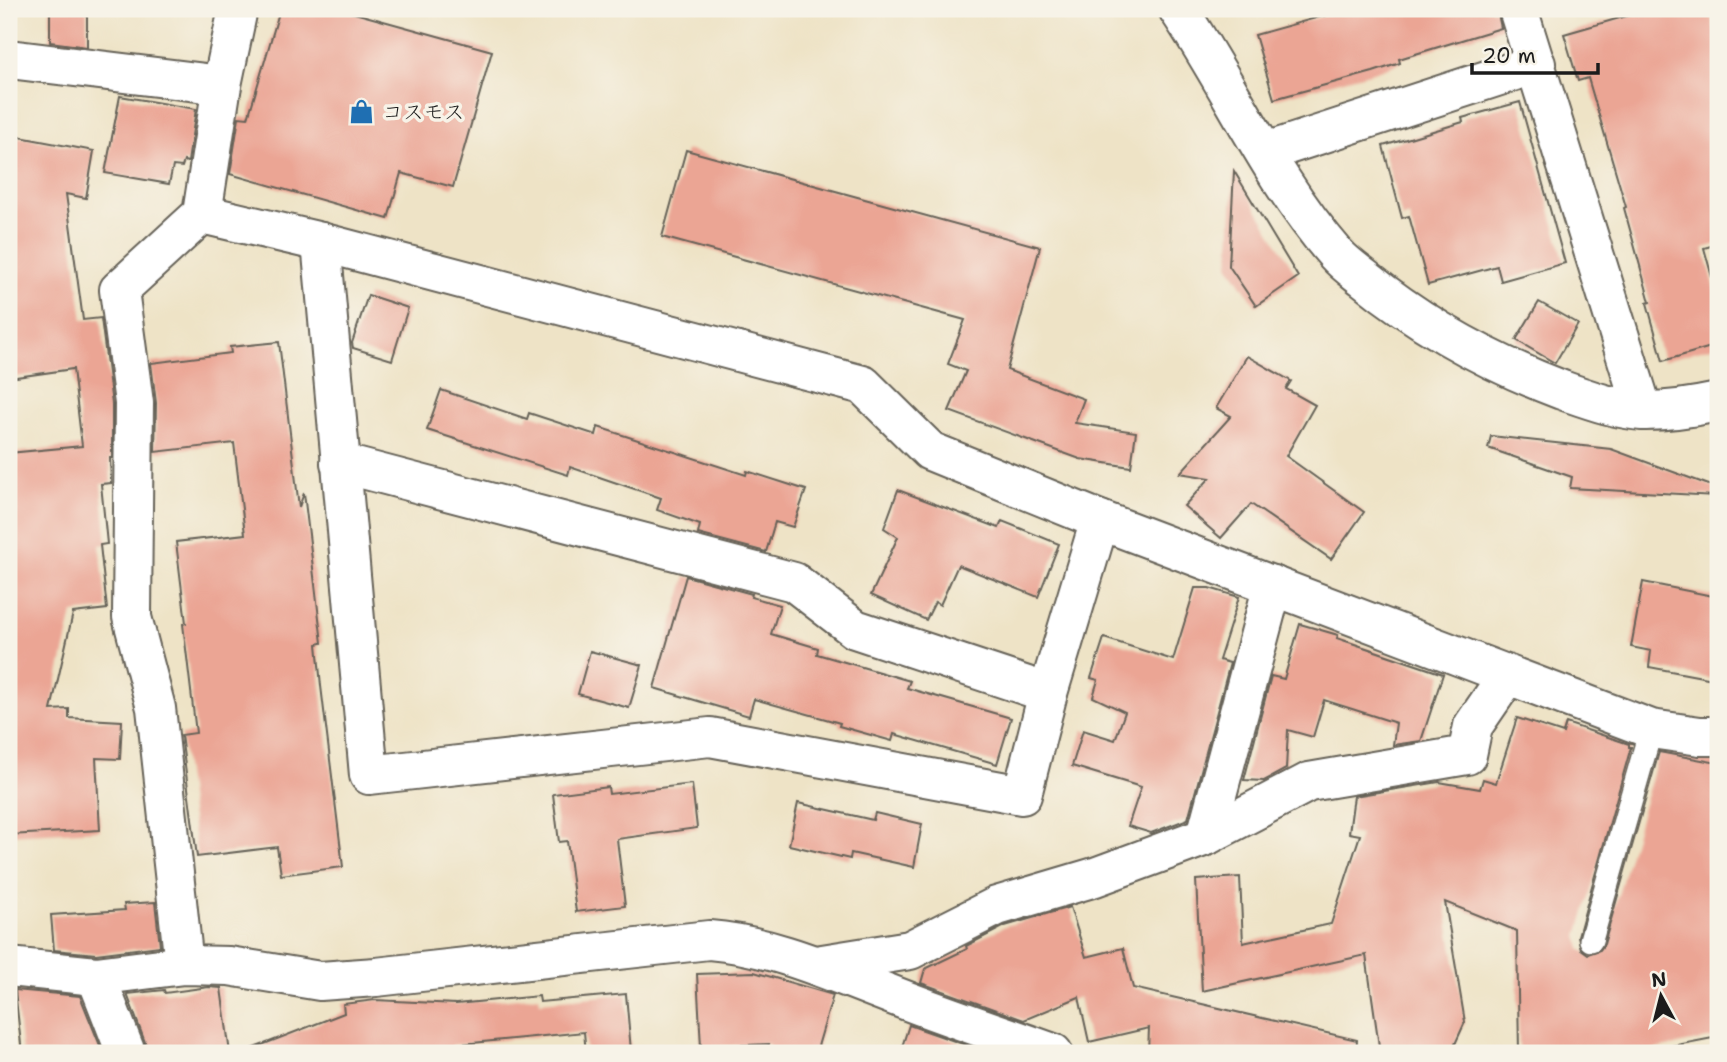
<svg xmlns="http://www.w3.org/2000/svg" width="1727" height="1062" viewBox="0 0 1727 1062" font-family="'Shantell Sans','Klee One',sans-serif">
	<rect width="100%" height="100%" fill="#f7f3e8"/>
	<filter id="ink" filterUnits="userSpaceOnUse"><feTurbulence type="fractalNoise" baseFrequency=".0143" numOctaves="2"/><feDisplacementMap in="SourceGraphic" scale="14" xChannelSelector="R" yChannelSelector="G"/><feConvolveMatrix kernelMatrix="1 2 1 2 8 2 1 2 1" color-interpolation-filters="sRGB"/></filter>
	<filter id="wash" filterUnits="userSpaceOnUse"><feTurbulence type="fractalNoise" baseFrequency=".00686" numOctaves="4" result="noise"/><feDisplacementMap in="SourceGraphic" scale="28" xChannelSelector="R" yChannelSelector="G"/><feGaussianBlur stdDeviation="1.57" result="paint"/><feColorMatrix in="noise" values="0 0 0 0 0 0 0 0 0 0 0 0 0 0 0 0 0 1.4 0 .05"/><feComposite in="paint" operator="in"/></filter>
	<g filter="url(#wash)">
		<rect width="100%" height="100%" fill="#eee3c6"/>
		<g id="blocks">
			<g fill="#eba594">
				<polygon points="50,9 87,9 87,47 50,42"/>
				<polygon points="280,9 340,9 492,51 453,187 401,173 388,219 230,174 239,117 248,118"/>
				<polygon points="1348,9 1497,9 1501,28 1399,59 1400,63 1373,72 1274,99 1255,35"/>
				<polygon points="1651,9 1709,9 1718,42 1718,244 1704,248 1718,299 1718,345 1663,361 1647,303 1650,302 1624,208 1626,207 1588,78 1578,81 1564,34"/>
				<polygon points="120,96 196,109 188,162 184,161 182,167 173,166 169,184 105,173"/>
				<polygon points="1520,102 1565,263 1501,281 1497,266 1428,285 1409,216 1402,218 1383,146 1463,122 1462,118"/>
				<polygon points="9,135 94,151 86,198 66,194 83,320 101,318 112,404 112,458 110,458 111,483 101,484 107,544 100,545 107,609 73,613 51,710 69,709 69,718 122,721 120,759 96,758 100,830 9,835 9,453 82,446 73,369 9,378"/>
				<polygon points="686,150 1040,247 1007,370 1084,399 1075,423 1136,432 1131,467 1080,459 949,411 966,371 948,364 965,320 662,237"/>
				<polygon points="1234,171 1298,277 1256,306 1229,266"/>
				<polygon points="368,295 408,308 392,360 353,348 352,343"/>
				<polygon points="1539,302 1578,324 1555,363 1516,340"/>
				<polygon points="279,342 299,507 304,493 322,643 317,644 321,686 343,867 281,875 277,847 197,857 181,735 196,733 183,624 186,623 176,542 245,534 234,443 155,452 156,403 151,363 231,353 230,347"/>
				<polygon points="1247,356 1291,381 1286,389 1315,405 1286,456 1364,512 1331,559 1251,504 1221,538 1184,506 1210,478 1180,473 1231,416 1216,408"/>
				<polygon points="441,390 527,419 529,413 596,435 598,427 746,475 747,471 806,490 793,527 775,522 766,552 698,534 700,525 657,510 661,498 570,467 568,475 427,430"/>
				<polygon points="1491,436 1611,449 1717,488 1716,496 1570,488 1572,477 1488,448"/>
				<polygon points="898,490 999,528 1002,521 1059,544 1038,597 958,565 940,605 935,602 926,620 871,595 898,537 884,528"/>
				<polygon points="686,576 752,594 751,597 780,605 771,634 818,648 817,654 910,681 907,688 1011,718 997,764 894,734 892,741 839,726 840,723 754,699 749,716 654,688"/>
				<polygon points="1643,582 1718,597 1718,652 1713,679 1649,667 1651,651 1631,647"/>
				<polygon points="1195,588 1209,588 1239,597 1219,660 1230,663 1188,819 1151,833 1128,826 1141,787 1072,766 1083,730 1115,740 1125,712 1093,697 1098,680 1091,678 1104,638 1173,660"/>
				<polygon points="1300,624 1338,635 1337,638 1443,674 1421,741 1393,745 1396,723 1324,700 1313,737 1288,730 1286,769 1264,781 1244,780 1271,676 1284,679"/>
				<polygon points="590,651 642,665 629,708 578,694"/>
				<polygon points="1517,718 1563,733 1566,723 1629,744 1629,747 1631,747 1578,936 1581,949 1588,954 1600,950 1604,944 1659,752 1718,763 1716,990 1718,994 1718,1037 1636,1053 1519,1053 1517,931 1445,902 1465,1022 1451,1053 1380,1053 1366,955 1202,991 1196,880 1240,877 1243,943 1331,924 1360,835 1349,833 1354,796 1439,782 1480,789 1483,779 1496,783"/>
				<polygon points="692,784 697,828 617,839 625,906 576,912 567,841 559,842 553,794 608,787 609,794"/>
				<polygon points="798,803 873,820 875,813 922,824 914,867 851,853 850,859 789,845"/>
				<polygon points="155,902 160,946 96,954 54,950 51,915 125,910 124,904"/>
				<polygon points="1070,907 1086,957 1123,948 1133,988 1357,1040 1356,1053 1148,1053 1149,1028 1089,1042 1079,997 1024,1020 921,983 925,969 967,949 966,946 1005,926"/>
				<polygon points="754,972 833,995 816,1053 767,1053 769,1044 701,1047 697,974"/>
				<polygon points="209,987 221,988 230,1053 147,1053 146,1045 127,994 164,990 165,993"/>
				<polygon points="15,990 80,996 103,1053 22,1053"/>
				<polygon points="626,994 631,1051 586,1053 584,1032 452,1045 451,1053 246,1053 246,1051 344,1013 343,1004 375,1000 456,1004 539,996 540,1002"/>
				<polygon points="909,1025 977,1049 976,1053 900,1053"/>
			</g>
		</g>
	</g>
	<g filter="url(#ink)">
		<use href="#blocks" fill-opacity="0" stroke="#666258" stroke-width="2"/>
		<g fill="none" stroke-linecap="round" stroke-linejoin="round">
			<defs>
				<polyline id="service" points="1591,940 1651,729"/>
				<g id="minor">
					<polyline points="1518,9 1643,411"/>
					<polyline points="9,59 222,85"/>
					<polyline points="1266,152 1536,64"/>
					<polyline points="202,214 321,242 863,385 930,451 1100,520 1651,729 1700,736 1718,736"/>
					<polyline points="321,242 369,775 710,737 1022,795 1048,693 1100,520"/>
					<polyline points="340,463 794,582 855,629 1048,693"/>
					<polyline points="1206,836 1273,585"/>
					<polyline points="184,965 156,708 132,617 134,403 119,290 202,214 222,85 238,9"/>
					<polyline points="816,965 910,950 997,906 1095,877 1206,836 1309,782 1467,755 1473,726 1508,675"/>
					<path d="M9,967l87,9 88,-11 45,1 91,15 56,-4 333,-37c63,5 120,31 178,53 55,22 111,40 166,60"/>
					<polyline points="96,976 126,1053"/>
				</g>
				<path id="tertiary" d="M1178,9c54,80 94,172 158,245 8,9 19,17 28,24 59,48 127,85 198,112 26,9 55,20 83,21 24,0 50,-4 73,-9"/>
			</defs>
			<use href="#service" stroke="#666258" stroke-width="26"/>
			<use href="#minor" stroke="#666258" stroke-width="42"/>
			<use href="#tertiary" stroke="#666258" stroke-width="42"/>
			<use href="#service" stroke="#fff" stroke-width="23"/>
			<use href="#minor" stroke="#fff" stroke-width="38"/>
			<use href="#tertiary" stroke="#fff" stroke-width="38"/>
		</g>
	</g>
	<defs>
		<symbol id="shop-bare" viewBox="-9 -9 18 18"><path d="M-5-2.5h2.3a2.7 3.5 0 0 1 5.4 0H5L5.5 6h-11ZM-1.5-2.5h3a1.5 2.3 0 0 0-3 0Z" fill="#1f6fb2" stroke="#f7f3e8" stroke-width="2.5" paint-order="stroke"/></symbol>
	</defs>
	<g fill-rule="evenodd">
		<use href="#shop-bare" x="344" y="94" width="35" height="35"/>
	</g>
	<g text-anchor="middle" stroke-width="7" stroke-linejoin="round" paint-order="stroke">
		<g font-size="21" fill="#1c1c1c" stroke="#f7f3e8" text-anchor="start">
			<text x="382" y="119">コスモス</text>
		</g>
	</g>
	<rect width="1727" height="1062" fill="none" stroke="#f7f3e8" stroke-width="35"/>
	<g transform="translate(1661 996) rotate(353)" stroke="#f7f3e8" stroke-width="5" paint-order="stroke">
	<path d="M0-5L12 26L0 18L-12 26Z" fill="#1c1c1c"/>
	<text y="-10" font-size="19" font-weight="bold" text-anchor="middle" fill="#1c1c1c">N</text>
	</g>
	<path d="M1472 63v10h126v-10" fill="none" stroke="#1c1c1c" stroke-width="3.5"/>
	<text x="1482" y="63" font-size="21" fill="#1c1c1c" stroke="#f7f3e8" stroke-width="5" paint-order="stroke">20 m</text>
</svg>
